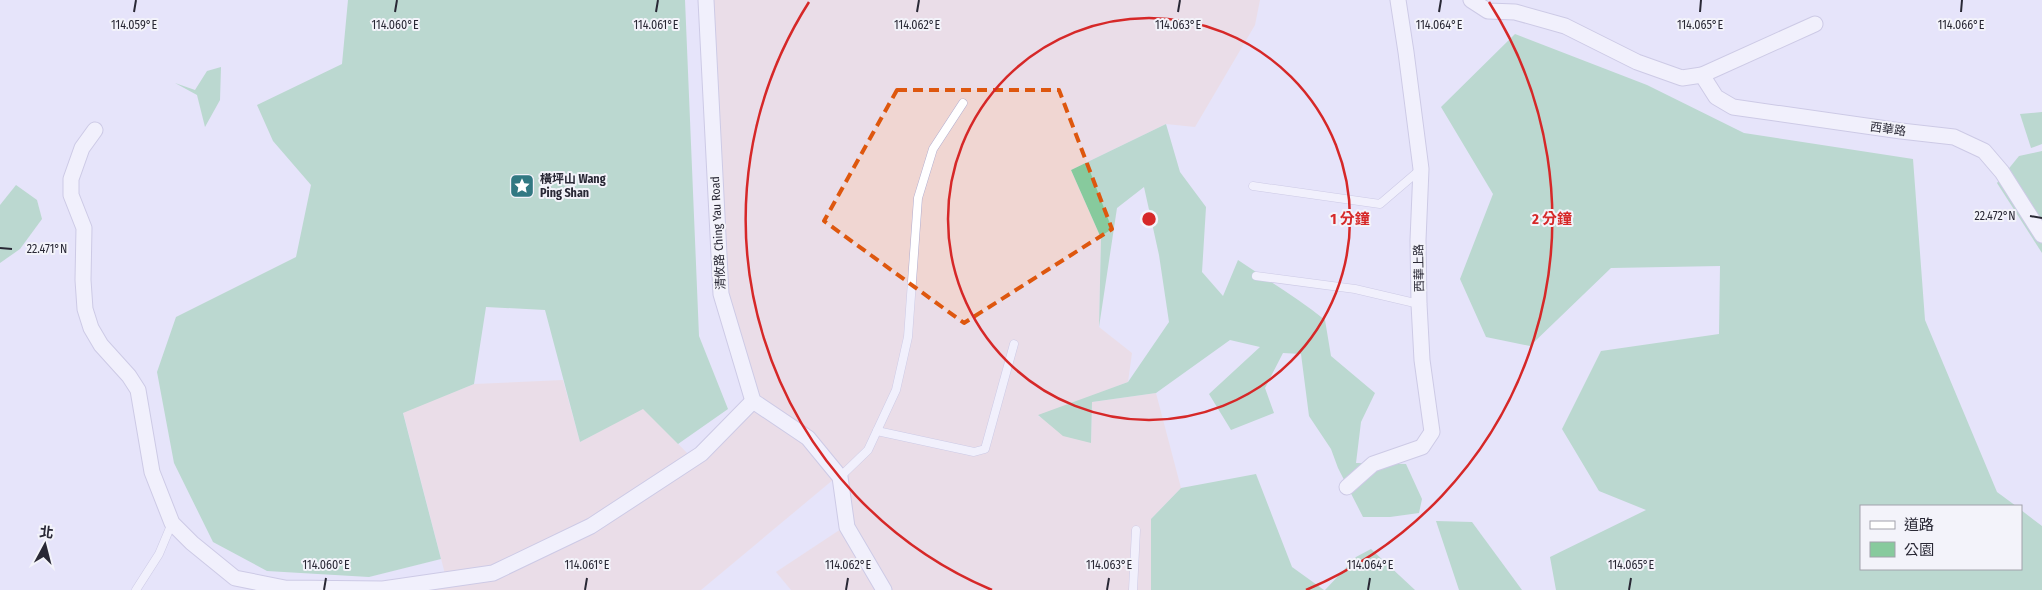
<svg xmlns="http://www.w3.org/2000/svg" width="2042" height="590" viewBox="0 0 2042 590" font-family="'Fira Sans Condensed','Noto Sans TC',sans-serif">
	<rect width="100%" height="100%" fill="#e6e4fa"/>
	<g fill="#f0d6d2">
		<polygon points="712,0 1260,0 1255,25 1195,127 1166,124 1071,170 1101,238 1099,327 1132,353 1128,382 1038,416 1091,443 1092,402 1156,393 1181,488 1151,519 1151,590 891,590 853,525 846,474 758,397 727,293"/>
		<polygon points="563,380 580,442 643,408 688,454 588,521 491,567 445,574 403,412 474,384"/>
		<polygon points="754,409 804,443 834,479 701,590 421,590 594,532"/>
		<polygon points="841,529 877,590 791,590 776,572"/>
	</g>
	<g fill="#87ca9d">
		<polygon points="348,0 685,0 699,336 728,409 678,444 643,409 580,442 545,310 486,307 474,384 403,413 441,559 369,577 267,571 213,542 174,463 157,372 176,317 296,257 311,185 273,141 257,105 342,64"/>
		<polygon points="1515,34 1647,85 1744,133 1913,159 1925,320 1997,492 2016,506 1861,506 1861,569 2021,569 2021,510 2042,526 2042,590 1556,590 1550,557 1646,510 1599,491 1562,429 1601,351 1719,334 1720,266 1611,268 1530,346 1486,337 1460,279 1493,194 1441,107"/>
		<polygon points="221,67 220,100 205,127 197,95 175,83 195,90 207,71"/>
		<polygon points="2042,112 2042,144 2031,148 2020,114"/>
		<path d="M1166,124l14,48 26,35 -4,65 21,24 15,-36c29,20 60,38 87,60l6,36 44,37 -14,29 -5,41 50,1 16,35 -3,14 -29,4h-27l-25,-49 -7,-19 -22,-33 -8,-62 -18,-1 -18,35 9,25 -43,17 -22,-36 51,-47 -30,-7 -74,53 -64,9 -1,41 -28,-7 -25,-21 90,-33 41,-60 -10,-67 -15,-68 -27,21 -18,119 2,-89 -30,-68z"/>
		<polygon points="2042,151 2042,253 1997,183 2019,156"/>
		<polygon points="16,185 37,200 42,219 20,249 0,263 0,205"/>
		<polygon points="1256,474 1292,567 1324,590 1151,590 1151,519 1181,488"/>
		<polygon points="1436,521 1472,522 1522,590 1459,590"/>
		<polygon points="1371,549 1415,590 1325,590 1356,557"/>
	</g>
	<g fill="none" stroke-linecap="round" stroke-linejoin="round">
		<defs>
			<g id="lane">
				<polyline points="1253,186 1380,204 1421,169"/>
				<polyline points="1256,276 1355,289 1419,304"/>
				<polyline points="877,431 974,452 985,449 1014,344"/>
				<polyline points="840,477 868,450 896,390 908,337 918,198 933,149 963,103"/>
				<polyline points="136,590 159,554 172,523"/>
				<polyline points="1133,590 1136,530"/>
			</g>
			<g id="street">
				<polyline points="706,0 721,294 753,401 808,438 840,477 847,527 884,590"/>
				<polyline points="1471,0 1488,11 1515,12 1565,26 1637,62 1682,78 1702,75 1815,24"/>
				<polyline points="1702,75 1716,97 1733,107 1901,131 1954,137 1984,151 2002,172 2042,235"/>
				<polyline points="95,130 82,148 71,179 71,195 84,228 83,280 85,309 91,328 101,345 129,376 138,390 152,472 172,523 192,543 235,578 285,588 383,589 493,573 591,526 701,454 753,401"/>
				<polyline points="1347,487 1373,464 1422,447 1432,432 1422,360 1419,304 1418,240 1421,169 1406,52 1398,0"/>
			</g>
		</defs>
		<use href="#lane" stroke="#afabce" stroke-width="9"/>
		<use href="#street" stroke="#afabce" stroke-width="17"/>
		<use href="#lane" stroke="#fff" stroke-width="8"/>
		<use href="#street" stroke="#fff" stroke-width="15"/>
	</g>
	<path d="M0 0H2042V590H0ZM897,90h162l53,139 -148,94 -140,-102z" fill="#e6e4fa" fill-opacity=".55" fill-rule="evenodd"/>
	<path fill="none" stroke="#de570e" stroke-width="4" stroke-dasharray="10 6" stroke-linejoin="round" d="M897,90h162l53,139 -148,94 -140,-102z"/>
	<path fill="none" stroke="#292835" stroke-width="2" d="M134,12l2,-12M395,12l2,-12M656,12l2,-12M917,12l2,-12M1178,12l2,-12M1439,12l2,-12M1700,12l1,-12M1961,12l1,-12M2030,216l12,2M0,248l12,1M324,590l2,-12M585,590l2,-12M846,590l2,-12M1107,590l2,-12M1368,590l2,-12M1629,590l2,-12"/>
	<g fill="none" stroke="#d62828" stroke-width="2.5">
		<circle cx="1149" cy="219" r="201"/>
		<path d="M992 590A403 403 0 0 1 809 2M1489 2A403 403 0 0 1 1306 590"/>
	</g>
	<defs>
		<symbol id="sight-square" viewBox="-11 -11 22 22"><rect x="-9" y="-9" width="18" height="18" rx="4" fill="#317882" stroke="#f3f3fa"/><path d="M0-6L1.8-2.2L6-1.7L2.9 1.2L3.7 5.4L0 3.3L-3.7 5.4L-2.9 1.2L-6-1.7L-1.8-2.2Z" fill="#fff"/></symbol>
	</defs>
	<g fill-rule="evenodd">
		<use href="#sight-square" x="508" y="172" width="28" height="28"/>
	</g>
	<g text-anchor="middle" stroke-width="4" stroke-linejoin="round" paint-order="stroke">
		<g font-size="12" fill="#292835" stroke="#f3f3fa">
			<text transform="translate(1888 129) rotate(8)" y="4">西華路</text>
			<text transform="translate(718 233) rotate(-93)" y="4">清攸路 Ching Yau Road</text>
			<text transform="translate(1419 268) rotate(-91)" y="4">西華上路</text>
		</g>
		<g font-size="12" font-weight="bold" fill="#292835" stroke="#f3f3fa" text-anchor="start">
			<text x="540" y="183">橫坪山 Wang<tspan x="540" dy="14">Ping Shan</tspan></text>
		</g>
	</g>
	<g font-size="12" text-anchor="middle" fill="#292835" stroke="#f3f3fa" stroke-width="4" stroke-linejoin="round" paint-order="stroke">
		<text x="134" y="29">114.059°E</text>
		<text x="395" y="29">114.060°E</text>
		<text x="656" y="29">114.061°E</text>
		<text x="917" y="29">114.062°E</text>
		<text x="1178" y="29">114.063°E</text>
		<text x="1439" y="29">114.064°E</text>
		<text x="1700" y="29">114.065°E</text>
		<text x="1961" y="29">114.066°E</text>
		<text x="1995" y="220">22.472°N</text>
		<text x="47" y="253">22.471°N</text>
		<text x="326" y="569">114.060°E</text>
		<text x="587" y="569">114.061°E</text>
		<text x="848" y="569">114.062°E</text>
		<text x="1109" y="569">114.063°E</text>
		<text x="1370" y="569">114.064°E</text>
		<text x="1631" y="569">114.065°E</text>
	</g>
	<circle cx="1149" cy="219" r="8" fill="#d62828" stroke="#f3f3fa" stroke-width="2.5"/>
	<g font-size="15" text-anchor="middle" font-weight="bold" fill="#d62828" stroke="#f3f3fa" stroke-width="4" stroke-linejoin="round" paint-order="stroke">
		<text x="1350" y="224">1 分鐘</text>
		<text x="1552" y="224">2 分鐘</text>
	</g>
	<rect x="1860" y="505" width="162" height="65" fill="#f3f3fa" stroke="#a2a2ab"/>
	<rect x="1870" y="521" width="25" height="8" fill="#ffffff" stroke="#a2a2ab"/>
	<text x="1904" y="530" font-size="15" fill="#292835">道路</text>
	<rect x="1870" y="542" width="25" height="15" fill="#87ca9d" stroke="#a2a2ab"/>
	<text x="1904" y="555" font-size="15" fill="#292835">公園</text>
	<g transform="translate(45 545) rotate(7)" stroke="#f3f3fa" stroke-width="4" paint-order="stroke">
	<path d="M0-4L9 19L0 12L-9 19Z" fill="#292835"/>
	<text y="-8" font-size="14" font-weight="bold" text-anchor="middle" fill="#292835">北</text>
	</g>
</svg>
